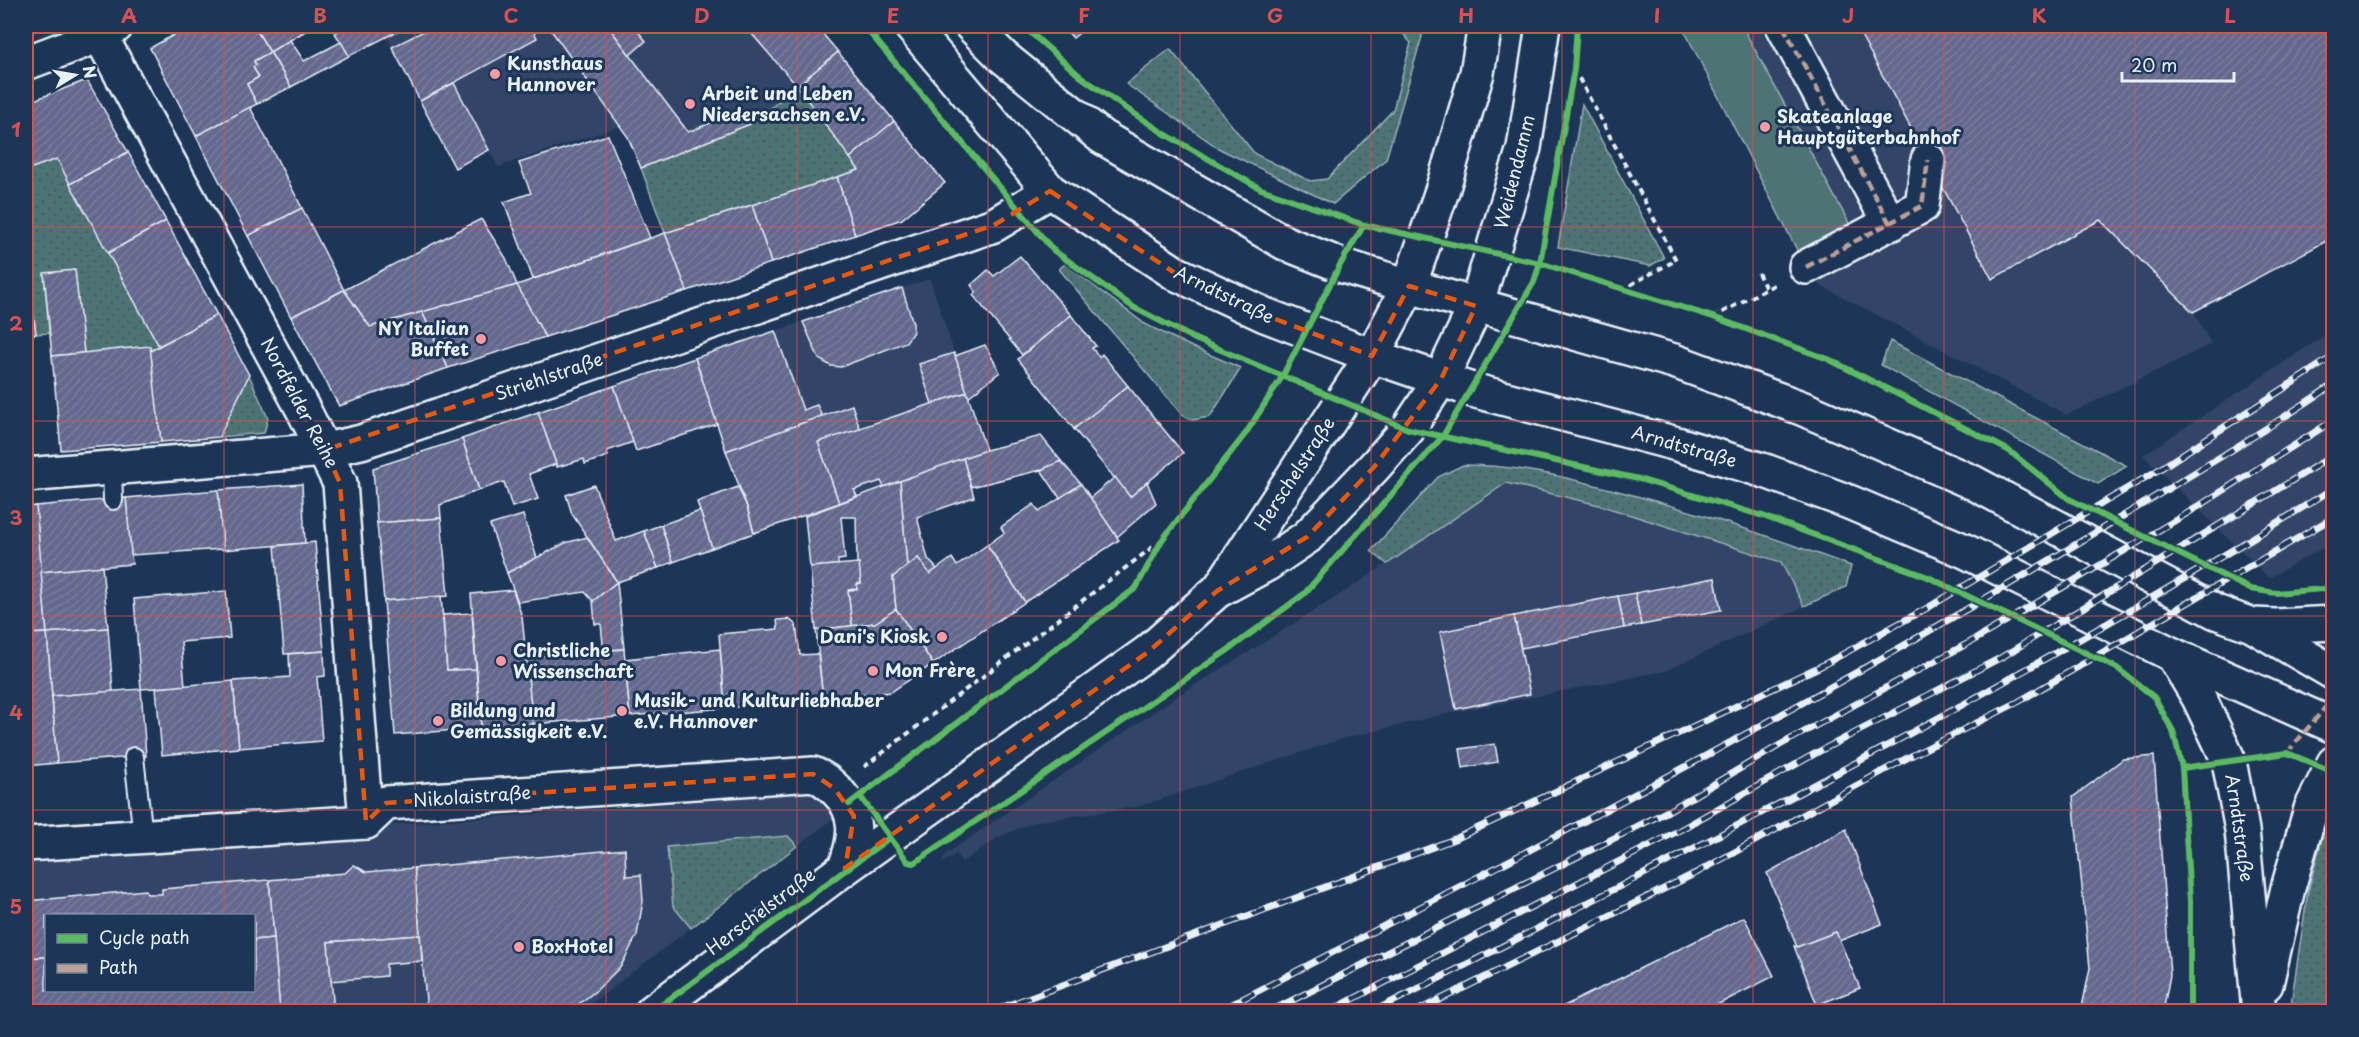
<svg xmlns="http://www.w3.org/2000/svg" width="2359" height="1037" viewBox="0 0 2359 1037" font-family="'Playpen Sans',sans-serif">
	<defs>
		<pattern id="grass-dots" width="8" height="8" patternUnits="userSpaceOnUse" patternTransform="scale(1.5)"><rect width="8" height="8" fill="#4e7375"/><path d="M2 2h.1M6 6h.1" fill="none" stroke="#4a5b5d" stroke-width="1.8" stroke-linecap="round"/></pattern>
		<pattern id="building-hatch" width="6" height="6" patternUnits="userSpaceOnUse" patternTransform="scale(1.5)"><rect width="6" height="6" fill="#63678d"/><path d="M-1 1l2-2M0 6l6-6M5 7l2-2" fill="none" stroke="#797d9e"/></pattern>
	</defs>
	<rect width="100%" height="100%" fill="#1d3557"/>
	<filter id="ink" filterUnits="userSpaceOnUse"><feTurbulence type="fractalNoise" baseFrequency=".0167" numOctaves="2"/><feDisplacementMap in="SourceGraphic" scale="12" xChannelSelector="R" yChannelSelector="G"/><feConvolveMatrix kernelMatrix="1 2 1 2 8 2 1 2 1" color-interpolation-filters="sRGB"/></filter>
	<g filter="url(#ink)">
		<g fill="#324467" fill-rule="evenodd">
			<polygon points="408,26 816,26 838,52 755,121 641,168 628,137 620,126 498,167 489,150 455,168 387,37"/>
			<polygon points="1682,26 2333,26 2333,237 2194,312 2211,344 2067,415 1814,282"/>
			<polygon points="930,279 986,450 754,533 747,507 695,358"/>
			<polygon points="2333,330 2333,542 2269,578 2143,455"/>
			<polygon points="1506,483 1599,505 1690,531 1846,587 1665,671 1450,713 1338,740 1141,806 1034,822 999,837 962,862 956,854 941,864 946,854 1173,699 1352,587"/>
			<path d="M816,793l18,25 -252,193 -556,1v-160zM46,916h208v74h-208z"/>
		</g>
		<g fill="url(#grass-dots)" stroke="#9bb2b6" stroke-width="1.5">
			<polygon points="1401,26 1425,26 1386,159 1333,204 1220,149 1126,84 1170,49 1255,154 1310,181 1327,179 1393,110 1411,43 1398,28"/>
			<polygon points="797,86 859,170 665,233 641,168 755,121"/>
			<polygon points="1582,104 1664,258 1650,266 1558,247"/>
			<polygon points="57,159 159,346 150,351 150,346 84,353 75,270 44,274 49,333 36,334 30,285 26,285 26,170"/>
			<polygon points="1065,264 1145,324 1192,347 1241,368 1210,417 1192,420 1182,415 1059,269"/>
			<polygon points="1890,341 2127,466 2098,484 1881,365"/>
			<polygon points="249,375 268,418 264,433 219,437"/>
			<path d="M1463,465c58,0 110,14 166,29 76,20 149,45 222,72l-5,21 -42,19 -23,-44 -182,-57 -93,-22 -119,81 -16,-13 67,-74z"/>
			<polygon points="2333,820 2333,1011 2290,1011 2308,891 2326,824"/>
			<polygon points="788,836 797,846 691,928 673,906 667,847"/>
		</g>
		<polygon fill="#4e7375" stroke="#9bb2b6" stroke-width="1.5" points="1682,26 1684,29 1690,26 1742,26 1850,225 1798,252"/>
		<g fill="url(#building-hatch)" stroke="#e8f1f8" stroke-width="1.5">
			<polygon points="190,26 254,26 270,52 254,61 256,65 253,67 259,77 247,84 257,104 196,136 150,48"/>
			<polygon points="254,26 314,26 270,52"/>
			<polygon points="347,26 395,26 398,31 349,56 335,33"/>
			<polygon points="434,26 531,26 537,38 420,101 392,47"/>
			<polygon points="548,26 608,26 688,132 743,110 750,124 641,168 628,137"/>
			<polygon points="608,26 639,26 636,29 646,41 630,55"/>
			<polygon points="745,26 816,26 838,52 797,86"/>
			<polygon points="1062,26 1088,26 1073,38"/>
			<polygon points="1856,26 2334,26 2334,237 2193,312 2100,220 1992,279"/>
			<polygon points="290,40 304,61 341,42 349,56 291,87 270,52"/>
			<polygon points="270,52 291,87 257,104 247,84 259,77 253,67 256,65 254,61"/>
			<polygon points="838,52 894,121 850,158 797,86"/>
			<polygon points="87,80 128,152 70,184 57,159 26,170 26,103"/>
			<polygon points="454,83 489,150 455,168 420,101"/>
			<polygon points="250,107 302,208 248,236 196,136"/>
			<polygon points="894,121 945,183 902,219 855,235 837,177 859,170 850,158"/>
			<polygon points="608,135 650,238 533,279 504,202 531,193 519,163"/>
			<polygon points="128,152 166,221 108,253 70,184"/>
			<polygon points="837,177 855,235 771,263 752,205"/>
			<polygon points="752,205 771,263 687,291 665,233"/>
			<polygon points="302,208 344,290 291,317 248,236"/>
			<polygon points="481,219 506,258 517,285 370,327 344,290"/>
			<polygon points="166,221 217,315 159,346 108,253"/>
			<polygon points="665,233 687,291 545,337 517,285"/>
			<polygon points="1020,256 1071,315 1022,355 973,295 976,292 971,285 988,270 994,276"/>
			<polygon points="75,270 84,353 52,356 44,273"/>
			<polygon points="26,285 30,285 36,334 26,336"/>
			<polygon points="517,285 545,337 448,368 422,312"/>
			<polygon points="902,288 913,323 913,332 906,342 841,367 831,366 819,359 803,322"/>
			<polygon points="344,290 370,327 422,312 448,368 339,406 291,317"/>
			<polygon points="217,315 249,375 219,437 161,442 150,351"/>
			<polygon points="1071,315 1096,346 1092,348 1099,357 1102,354 1128,386 1074,429 1018,359"/>
			<polygon points="775,331 803,410 817,405 822,416 726,451 695,358"/>
			<polygon points="985,345 1000,372 968,397 955,356"/>
			<polygon points="150,346 161,442 61,450 52,356"/>
			<polygon points="954,353 967,392 932,404 919,364"/>
			<polygon points="695,358 717,424 636,451 614,386"/>
			<polygon points="614,386 633,442 607,451 608,456 585,464 584,459 557,467 538,412"/>
			<polygon points="1128,386 1183,453 1130,497 1074,429"/>
			<polygon points="967,392 986,450 884,487 881,481 854,490 857,496 839,503 818,442"/>
			<polygon points="852,405 860,429 818,442 839,503 754,533 747,507 726,451"/>
			<polygon points="538,412 556,464 529,474 538,499 512,507 504,482 479,490 462,439"/>
			<polygon points="1041,436 1061,461 1041,470 971,487 963,458 986,450"/>
			<polygon points="462,439 479,490 440,505 441,518 377,523 373,468"/>
			<polygon points="963,458 974,497 917,517 928,559 937,569 930,574 918,558 907,568 900,481"/>
			<polygon points="1061,461 1081,484 1060,498 1041,470"/>
			<polygon points="1115,477 1130,497 1147,482 1156,503 1117,537 1090,498"/>
			<polygon points="900,481 907,568 893,577 896,609 875,623 852,626 848,590 857,589 857,584 861,583 857,563 856,517 841,517 845,559 838,560 838,565 810,567 805,516"/>
			<polygon points="302,484 305,543 223,550 218,490"/>
			<polygon points="1081,484 1119,540 1025,602 987,545 1004,533 1001,527 1034,504 1039,512"/>
			<polygon points="594,485 616,541 644,531 658,568 617,582 572,514 566,495"/>
			<polygon points="738,487 747,507 754,533 712,548 697,502"/>
			<polygon points="218,490 223,549 131,555 126,498"/>
			<polygon points="126,498 132,564 41,572 36,506"/>
			<polygon points="36,506 47,633 26,634 26,507"/>
			<polygon points="700,511 712,548 673,562 661,525"/>
			<polygon points="523,515 537,558 507,573 490,525"/>
			<polygon points="441,518 448,596 384,601 377,523"/>
			<polygon points="661,525 673,562 658,568 644,531"/>
			<polygon points="587,537 617,582 593,601 585,592 518,602 507,573 565,543"/>
			<polygon points="315,542 324,651 284,654 275,546"/>
			<polygon points="987,545 1025,602 933,664 896,609 893,577 918,558 930,574 952,558 957,566"/>
			<polygon points="859,563 861,583 857,584 857,589 848,590 852,626 816,630 810,567"/>
			<polygon points="102,566 108,628 47,633 41,572"/>
			<polygon points="1715,578 1721,610 1641,625 1635,593"/>
			<polygon points="617,582 624,649 601,650 603,644 601,624 595,624 593,601"/>
			<polygon points="513,590 522,617 533,724 481,728 471,594"/>
			<polygon points="226,591 230,638 181,642 185,686 141,689 134,599"/>
			<polygon points="1635,593 1641,625 1624,628 1618,596"/>
			<polygon points="441,596 447,670 476,669 481,728 395,735 384,601"/>
			<polygon points="1618,596 1624,628 1521,648 1514,616"/>
			<polygon points="896,609 933,664 891,692 823,700 816,630 875,623"/>
			<polygon points="472,613 476,669 447,670 443,615"/>
			<polygon points="1514,616 1530,694 1456,709 1440,632"/>
			<polygon points="789,619 796,625 800,655 818,654 823,700 725,708 719,634 778,629 777,620"/>
			<polygon points="108,628 113,692 52,696 47,633"/>
			<polygon points="47,633 57,763 26,766 26,634"/>
			<polygon points="624,649 630,716 533,724 526,657"/>
			<polygon points="720,649 725,708 630,716 625,659"/>
			<polygon points="324,651 325,676 317,677 322,741 239,748 233,681 290,677 289,654"/>
			<polygon points="233,681 239,748 162,755 156,688"/>
			<polygon points="141,689 146,756 57,763 52,696"/>
			<polygon points="1495,744 1498,762 1463,768 1460,749"/>
			<polygon points="2154,756 2170,975 2163,1012 2081,1012 2090,968 2073,797 2123,759"/>
			<polygon points="1846,829 1882,924 1839,941 1836,932 1797,947 1767,873"/>
			<polygon points="625,849 626,876 641,875 643,901 637,935 621,966 597,990 568,1012 427,1012 414,868"/>
			<polygon points="354,865 366,872 414,868 420,935 328,942 334,1012 280,1012 269,880 345,873"/>
			<polygon points="269,880 274,938 254,940 254,916 46,916 46,957 26,958 26,901 146,890 147,894 162,894 162,889"/>
			<polygon points="1744,917 1774,976 1703,1012 1552,1012"/>
			<polygon points="1836,932 1860,988 1817,1005 1794,946 1797,947"/>
			<polygon points="420,935 422,961 386,964 386,976 331,981 328,942"/>
			<polygon points="274,938 280,1012 26,1012 26,958 46,957 46,990 254,990 254,940"/>
		</g>
		<g fill="none" stroke-linecap="round" stroke-linejoin="round">
			<defs>
				<g id="lane">
					<polyline points="112,468 113,500"/>
					<polyline points="134,757 143,836"/>
				</g>
				<g id="street">
					<polyline points="95,26 305,413 340,483 366,822"/>
					<polyline points="1783,26 1890,224"/>
					<polyline points="26,63 100,35 116,26"/>
					<polyline points="1806,267 1922,206 1928,160"/>
					<polyline points="26,475 325,450 361,442 994,225 1050,191"/>
					<path d="M26,844l340,-22 20,-19 427,-29c10,4 15,8 23,16 24,23 20,48 9,78"/>
				</g>
				<g id="secondary">
					<polyline points="911,26 1050,191 1175,273 1265,315 1372,356 1472,390 1677,444 1768,472 1849,502 1965,551 2173,655 2334,726"/>
					<polyline points="972,26 1002,56 1102,137 1285,243 1340,265 1409,286 1674,361 1804,409 1974,483 2216,612 2252,625 2334,673"/>
					<polyline points="1220,588 1372,356 1409,286 1443,188 1477,73 1485,26"/>
					<polyline points="2254,625 2275,626 2334,623"/>
					<polyline points="2173,655 2199,698 2229,761 2242,830 2259,1012"/>
					<polyline points="2266,984 2288,888 2311,809 2334,763"/>
					<polyline points="652,1012 845,868 1148,652 1217,591 1267,564 1307,537 1374,467 1408,429 1441,379 1476,306 1524,148 1543,26"/>
				</g>
			</defs>
			<use href="#lane" stroke="#e8f1f8" stroke-width="22"/>
			<use href="#street" stroke="#e8f1f8" stroke-width="38"/>
			<use href="#secondary" stroke="#e8f1f8" stroke-width="38"/>
			<g stroke="#e8f1f8" stroke-width="4" stroke-dasharray="6 4.5" stroke-linecap="butt">
				<polyline points="1574,69 1676,260 1621,290"/>
				<polyline points="1758,273 1766,289"/>
				<polyline points="1713,317 1776,284"/>
				<polyline points="864,767 1162,540"/>
				<polyline points="1013,796 1231,648 1304,594"/>
			</g>
			<use href="#lane" stroke="#1d3557" stroke-width="18"/>
			<use href="#street" stroke="#1d3557" stroke-width="33"/>
			<use href="#secondary" stroke="#1d3557" stroke-width="33"/>
			<defs>
				<g id="rail">
					<polyline points="990,1012 1457,838 1821,666 1929,607 2158,470 2334,356"/>
					<path d="M1217,1012c296,-152 592,-305 876,-478 81,-49 163,-97 241,-150"/>
					<polyline points="1269,1012 1668,811 1780,745 1976,639 2196,508 2334,420"/>
					<polyline points="1328,1012 1678,831 1818,752 2002,657 2334,455"/>
					<path d="M1372,1012c327,-164 652,-331 962,-524"/>
					<polyline points="1415,1012 1698,872 1909,757 2018,702 2334,517"/>
				</g>
			</defs>
			<use href="#rail" stroke="#e8f1f8" stroke-width="7"/>
			<use href="#rail" stroke="#1d3557" stroke-width="4.5" stroke-dasharray="14" stroke-linecap="butt"/>
			<g stroke="#bda197" stroke-width="4.5" stroke-dasharray="9 4.5" stroke-linecap="butt">
				<polyline points="1783,26 1890,224"/>
				<polyline points="1806,267 1922,206 1928,160"/>
				<polyline points="2287,753 2334,697"/>
			</g>
			<defs>
				<g id="cycleway">
					<polyline points="864,26 1053,250 1133,307 1195,339 1408,429 1639,479 1763,516 1928,577 2117,668 2154,697 2173,731 2182,768 2190,902 2190,1012"/>
					<polyline points="1023,26 1080,76 1124,107 1165,134 1261,189 1364,225 1540,263 1713,317 1828,359 2008,450 2069,499 2250,589 2276,593 2334,588"/>
					<polyline points="2182,768 2287,753 2334,772"/>
					<polyline points="860,796 908,862 914,863 1231,648 1304,594 1443,436 1534,282 1540,263 1574,69 1577,26"/>
					<polyline points="849,804 1136,588 1162,540 1246,433 1282,377 1340,265 1364,225"/>
					<polyline points="652,1012 889,838"/>
				</g>
			</defs>
			<use href="#cycleway" stroke="#1d3557" stroke-width="10"/>
			<use href="#cycleway" stroke="#5cba63" stroke-width="6"/>
		</g>
	</g>
	<path fill="none" stroke="#e8590c" stroke-width="4.5" stroke-dasharray="12 8" stroke-linejoin="round" d="M1050,191l125,82 90,42 107,41 37,-70 67,20 -35,73 -67,88 -67,70 -90,54 -69,61 -303,216 9,-52 -19,-27 -22,-15 -427,29 -20,19 -26,-339 -15,-33 669,-225z"/>
	<path fill="none" stroke="#da5052" stroke-width="1.5" stroke-opacity="0.55" d="M224,26v890M415,26v986M606,26v986M797,26v986M988,26v986M1180,26v986M1371,26v986M1562,26v986M1753,26v986M1944,26v986M2135,26v986M26,227h2308M26,421h2308M26,616h2308M26,810h2308M224,990v22"/>
	<g fill="#ff9aa2" stroke="#1d3557" stroke-width="2">
		<circle cx="495" cy="74" r="6"/>
		<circle cx="690" cy="104" r="6"/>
		<circle cx="1765" cy="127" r="6"/>
		<circle cx="481" cy="339" r="6"/>
		<circle cx="942" cy="637" r="6"/>
		<circle cx="501" cy="661" r="6"/>
		<circle cx="873" cy="671" r="6"/>
		<circle cx="622" cy="711" r="6"/>
		<circle cx="438" cy="721" r="6"/>
		<circle cx="519" cy="947" r="6"/>
	</g>
	<g text-anchor="middle" stroke-width="6" stroke-linejoin="round" paint-order="stroke">
		<g font-size="18" font-weight="bold" fill="#e8f1f8" stroke="#1d3557" text-anchor="start">
			<text x="507" y="70">Kunsthaus<tspan x="507" dy="21">Hannover</tspan></text>
			<text x="702" y="100">Arbeit und Leben<tspan x="702" dy="21">Niedersachsen e.V.</tspan></text>
			<text x="1777" y="123">Skateanlage<tspan x="1777" dy="21">Hauptgüterbahnhof</tspan></text>
			<text x="469" y="335" text-anchor="end">NY Italian<tspan x="469" dy="21">Buffet</tspan></text>
			<text x="930" y="643" text-anchor="end">Dani's Kiosk</text>
			<text x="513" y="657">Christliche<tspan x="513" dy="21">Wissenschaft</tspan></text>
			<text x="885" y="677">Mon Frère</text>
			<text x="634" y="707">Musik- und Kulturliebhaber<tspan x="634" dy="21">e.V. Hannover</tspan></text>
			<text x="450" y="717">Bildung und<tspan x="450" dy="21">Gemässigkeit e.V.</tspan></text>
			<text x="531" y="953">BoxHotel</text>
		</g>
		<g font-size="18" fill="#e8f1f8" stroke="#1d3557">
			<text transform="translate(1515 172) rotate(-76)" y="6">Weidendamm</text>
			<text transform="translate(1224 295) rotate(26)" y="6">Arndtstraße</text>
			<text transform="translate(549 377) rotate(-19)" y="6">Striehlstraße</text>
			<text transform="translate(299 403) rotate(62)" y="6">Nordfelder Reihe</text>
			<text transform="translate(1684 447) rotate(16)" y="6">Arndtstraße</text>
			<text transform="translate(1295 474) rotate(-57)" y="6">Herschelstraße</text>
			<text transform="translate(472 797) rotate(-4)" y="6">Nikolaistraße</text>
			<text transform="translate(2239 828) rotate(82)" y="6">Arndtstraße</text>
			<text transform="translate(761 912) rotate(-37)" y="6">Herschelstraße</text>
		</g>
	</g>
	<rect width="2359" height="1037" fill="none" stroke="#1d3557" stroke-width="66"/>
	<rect x="45" y="914" width="210" height="78" fill="#1d3557" stroke="#6e8097" stroke-width="1.5"/>
	<rect x="57" y="934" width="30" height="9" fill="#5cba63" stroke="#6e8097" stroke-width="1.5"/>
	<text x="99" y="944" font-size="18" fill="#e8f1f8">Cycle path</text>
	<rect x="57" y="964" width="30" height="9" fill="#bda197" stroke="#6e8097" stroke-width="1.5"/>
	<text x="99" y="974" font-size="18" fill="#e8f1f8">Path</text>
	<g transform="translate(75 75) rotate(79)" stroke="#1d3557" stroke-width="4.5" paint-order="stroke">
	<path d="M0-4.5L10 22L0 15L-10 22Z" fill="#e8f1f8"/>
	<text y="-9" font-size="16" font-weight="bold" text-anchor="middle" fill="#e8f1f8">N</text>
	</g>
	<path d="M2122 72v9h112v-9" fill="none" stroke="#e8f1f8" stroke-width="3"/>
	<text x="2131" y="72" font-size="18" fill="#e8f1f8" stroke="#1d3557" stroke-width="4.5" paint-order="stroke">20 m</text>
	<rect x="33" y="33" width="2293" height="971" fill="none" stroke="#da5052" stroke-width="2"/>
	<g font-size="20" text-anchor="middle" font-weight="bold" fill="#da5052">
		<text x="129" y="23">A</text>
		<text x="320" y="23">B</text>
		<text x="511" y="23">C</text>
		<text x="702" y="23">D</text>
		<text x="893" y="23">E</text>
		<text x="1084" y="23">F</text>
		<text x="1275" y="23">G</text>
		<text x="1466" y="23">H</text>
		<text x="1657" y="23">I</text>
		<text x="1848" y="23">J</text>
		<text x="2039" y="23">K</text>
		<text x="2230" y="23">L</text>
		<text x="16" y="137">1</text>
		<text x="16" y="331">2</text>
		<text x="16" y="525">3</text>
		<text x="16" y="720">4</text>
		<text x="16" y="914">5</text>
	</g>
</svg>
